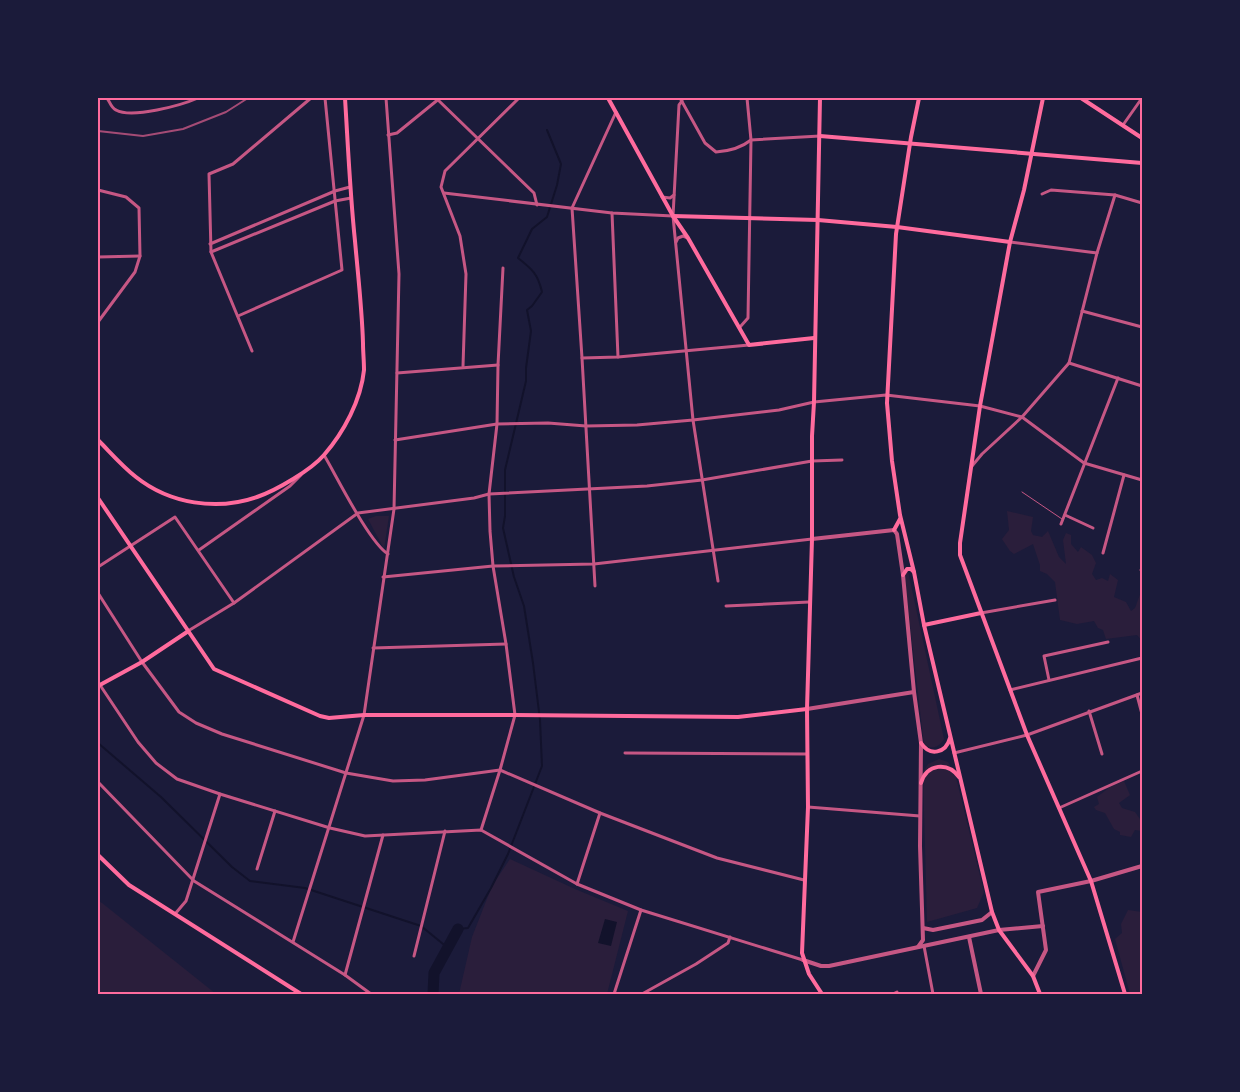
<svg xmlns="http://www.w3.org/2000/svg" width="1240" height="1092" viewBox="0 0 1240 1092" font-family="Mulish,sans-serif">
	<rect width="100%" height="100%" fill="#1b1b3a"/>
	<g fill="#2a1e3b">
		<polygon points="1007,511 1033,517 1031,531 1033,535 1042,537 1048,531 1059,557 1066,564 1063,540 1066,533 1071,535 1071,544 1078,552 1081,547 1092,555 1096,563 1092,574 1096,580 1102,578 1108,581 1110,574 1118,580 1114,597 1126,602 1131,611 1135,608 1142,589 1142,641 1137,635 1106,639 1103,630 1098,628 1094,621 1077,624 1060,620 1055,582 1047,574 1040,571 1040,565 1033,544 1014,554 1010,551 1002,539 1009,530"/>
		<polygon points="376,516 389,516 384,549 368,519"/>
		<path d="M908,571l36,168c-5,8 -11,11 -20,6l-20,-172z"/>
		<polygon points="939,759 948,762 955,773 984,892 977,908 927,922 923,773 928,764"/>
		<polygon points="1124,781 1130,795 1119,803 1122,808 1135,812 1142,822 1142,831 1135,830 1131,837 1120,835 1120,832 1114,829 1105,813 1096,810 1094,807 1099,804 1097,797 1110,787"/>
		<polygon points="510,859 575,889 628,911 607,994 459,994 472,937 492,886"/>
		<polygon points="98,901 102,903 216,994 98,994"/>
		<polygon points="1128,910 1142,912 1142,994 1130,994 1115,939 1122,933 1121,924"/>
	</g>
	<polygon fill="#12122b" points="605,919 617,922 611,946 598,943"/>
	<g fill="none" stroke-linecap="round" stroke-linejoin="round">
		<g stroke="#12122b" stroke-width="2">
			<polyline points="98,743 161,797 232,867 250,881 305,888 421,926 448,948"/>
			<path d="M458,929l10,-1 23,-40 17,-34 34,-88 -2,-46 -7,-57 -9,-57 -10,-29 -11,-49 2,-12v-46l21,-89v-13l5,-37 -4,-21 5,-4 10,-14c-4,-18 -10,-23 -24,-34l14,-29 15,-12 10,-32 4,-21 -14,-34"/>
		</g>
		<polyline stroke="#12122b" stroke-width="11" points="433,994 434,973 458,929"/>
		<polyline stroke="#c65784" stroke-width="1" points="1022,492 1062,519"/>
		<g stroke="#c65784" stroke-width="3">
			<path d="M107,98c3,4 4,10 9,12 16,9 66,-5 82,-12"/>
			<polyline points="436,98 534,193 537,205"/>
			<path d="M680,98l25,45 11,9c14,-1 25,-4 35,-12l69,-4"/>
			<polyline points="682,101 679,105 673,216 693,420 718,581"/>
			<polyline points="1123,125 1142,98"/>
			<polyline points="388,135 397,133 440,98"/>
			<polyline points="98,190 126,197 139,208 140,256 135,272 98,322"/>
			<polyline points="444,193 612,213 673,216"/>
			<polyline points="1042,194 1051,190 1115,195 1142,203"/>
			<polyline points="662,197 670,198 674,195"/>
			<polyline points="612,213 618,357"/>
			<polyline points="676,242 678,238 683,236 688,238"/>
			<polyline points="1010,242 1097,253"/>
			<polyline points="210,244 335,191 350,187"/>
			<polyline points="211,252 335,201 351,198"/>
			<polyline points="98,257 140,256"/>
			<polyline points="1082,311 1142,327"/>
			<polyline points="238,316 342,270 325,98"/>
			<polyline points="740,327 748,318 751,140 747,98"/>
			<polyline points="252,351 211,252 209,174 233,164 311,98"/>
			<polyline points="582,358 618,357 749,345"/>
			<polyline points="1069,363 1142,386"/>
			<polyline points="463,366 466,274 460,236 441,187 445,171 519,98"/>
			<polyline points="397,373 498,365"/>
			<polyline points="395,440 497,424 548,423 586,426 637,425 693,420 779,410 814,402 886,395 980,406 1022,417 1084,463 1142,480"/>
			<path d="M324,455c13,22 45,87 64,99"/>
			<polyline points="972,466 982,454 1022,417 1069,363 1097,253 1115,195"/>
			<polyline points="1065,515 1093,528"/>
			<polyline points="1061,524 1118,378"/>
			<polyline points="199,550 290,486 301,475"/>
			<polyline points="1103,553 1124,475"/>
			<polyline points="98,567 175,517 234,603"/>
			<polyline points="1141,570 1142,569"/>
			<polyline points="383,577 493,566 594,564 812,539"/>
			<polyline points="595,586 582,358 572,208 616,112"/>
			<polyline points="98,593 142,662 179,712 196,723 222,734 346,773 393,781 425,780 500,770 600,813 717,858 804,880"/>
			<polyline points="726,606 809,602"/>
			<polyline points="981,613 1055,600"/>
			<polyline points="188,631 234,603 358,513 474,498 489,494 647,486 702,480 812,461 842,460"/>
			<polyline points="373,648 506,644"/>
			<polyline points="1049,680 1044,656 1108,642"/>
			<polyline points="98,682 138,742 156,763 177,779 220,794 330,828 365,836 481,830 577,884 641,910 803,960"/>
			<polyline points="1010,690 1142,658"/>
			<polyline points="1137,695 1142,714"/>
			<polyline points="1089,711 1102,754"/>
			<polyline points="625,753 807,754"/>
			<polyline points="954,753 1027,735 1142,693"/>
			<polyline points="98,782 194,881 345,975 371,994"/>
			<polyline points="808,807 920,816"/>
			<polyline points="1059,808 1142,771"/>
			<polyline points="481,830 500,770 515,715 506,644 493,566 490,531 489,494 497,424 498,365 503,268"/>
			<polyline points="257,869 275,811"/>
			<polyline points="577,884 600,813"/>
			<polyline points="175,914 186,901 220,794"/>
			<polyline points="293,942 364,715 394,509 399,274 386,98"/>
			<polyline points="924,946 933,994"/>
			<polyline points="414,956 445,831"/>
			<polyline points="345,975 383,835"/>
			<polyline points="614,994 641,910"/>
			<polyline points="642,994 696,964 728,943 730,937"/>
			<polyline points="893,994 897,992"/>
		</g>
		<g stroke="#c65784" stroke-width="4">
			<polyline points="812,539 894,530 897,534 903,575 914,692 921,743 920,846 923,940 918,947"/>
			<polyline points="807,709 914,692"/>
			<polyline points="923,928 933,930 982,920 992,912"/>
			<polyline points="969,937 981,994"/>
			<polyline points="803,960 821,966 829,966 999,930 1043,926"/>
			<polyline points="1033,976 1046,950 1038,892 1091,881 1142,866"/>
		</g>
		<g stroke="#ff6b9d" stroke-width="4">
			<polyline points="608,98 673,216 688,238 749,345 814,338"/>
			<polyline points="820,98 814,402 812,436 812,539 807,709 808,807 802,953 809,974 822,994"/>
			<polyline points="919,98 911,137 896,234 887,403 892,461 900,515 914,572 924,625 992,912 999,930 1033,976 1040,994"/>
			<polyline points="1043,98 1024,190 1010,242 980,406 960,543 960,555 1027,735 1091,881 1125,994"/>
			<polyline points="1081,98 1142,138"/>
			<polyline points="820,136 1142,163"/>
			<polyline points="673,216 818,220 897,227 1010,242"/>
			<path d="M98,440c12,12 24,26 38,37 34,27 81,34 121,20 20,-7 54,-27 67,-42 20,-23 37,-55 40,-85 0,-9 -1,-18 -1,-27 -1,-34 -5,-68 -8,-102 -5,-48 -7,-95 -10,-143"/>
			<polyline points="98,498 214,669 320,716 329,718 364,715 515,715 738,717 807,709"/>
			<polyline points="894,530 900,519"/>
			<polyline points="903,575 907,569 911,569 914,572"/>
			<polyline points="924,625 981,613"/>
			<polyline points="98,686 142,662 187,632"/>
			<path d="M921,743c9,14 25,10 29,-5"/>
			<path d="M921,783c6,-20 27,-21 38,-6"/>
			<polyline points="98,855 129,885 301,994"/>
		</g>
		<polyline stroke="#a44b75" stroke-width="2" points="98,131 143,136 183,129 226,112 248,98"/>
	</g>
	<rect width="1240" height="1092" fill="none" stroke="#1b1b3a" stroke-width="198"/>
	<rect x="99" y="99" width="1042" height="894" fill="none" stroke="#ff6b9d" stroke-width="2"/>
</svg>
